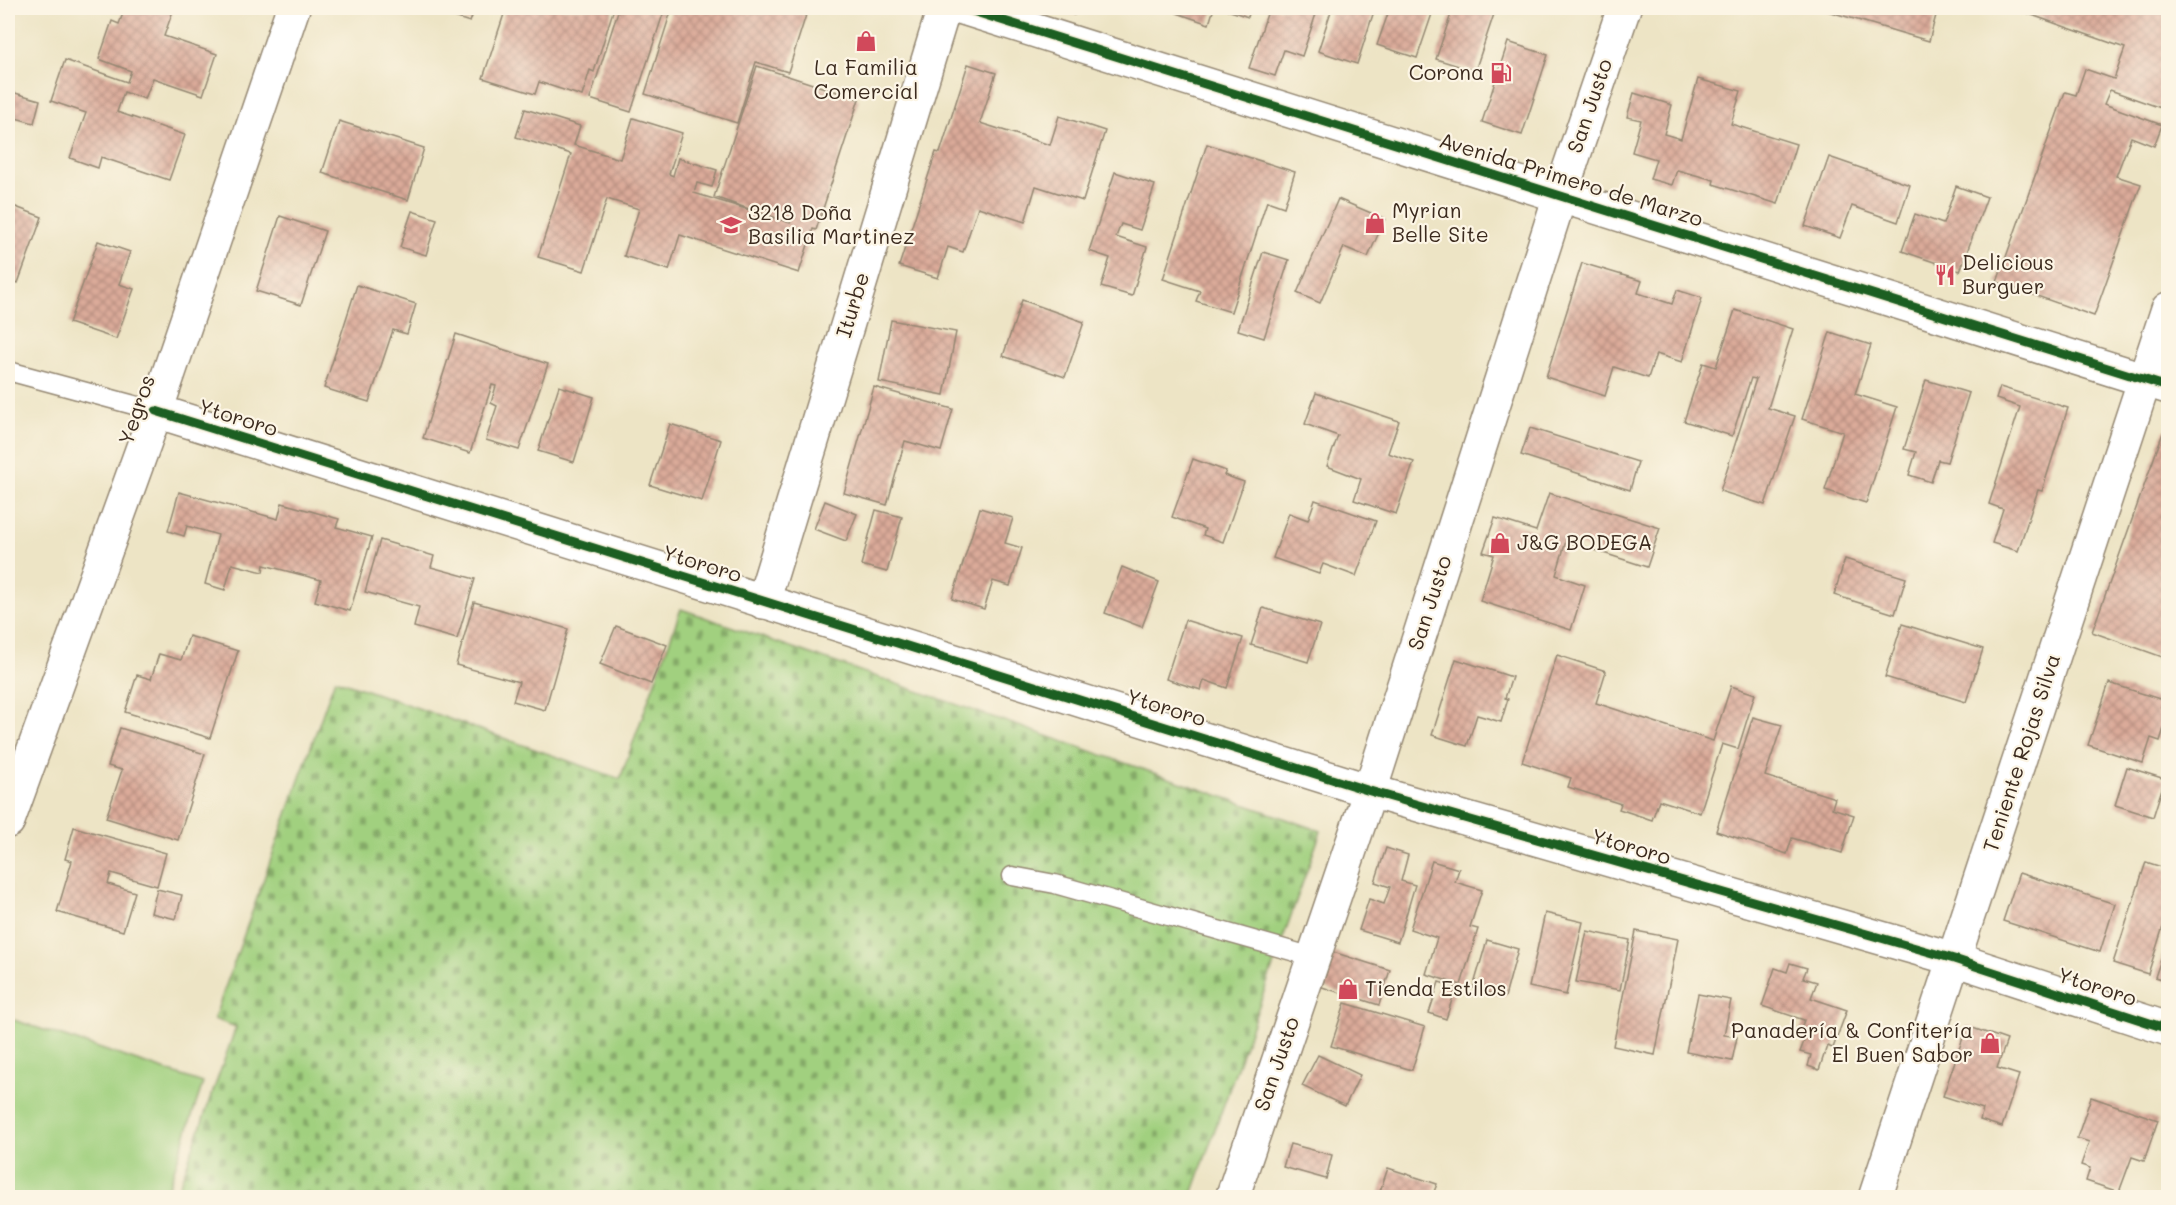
<svg xmlns="http://www.w3.org/2000/svg" width="2176" height="1205" viewBox="0 0 2176 1205" font-family="Mali,sans-serif">
	<defs>
		<pattern id="cemetery-stones" width="16" height="16" patternUnits="userSpaceOnUse" patternTransform="scale(1.5)"><rect width="16" height="16" fill="#a1d07f"/><path d="M2 7V4a2 2 0 0 1 4 0v3zM10 15v-3a2 2 0 0 1 4 0v3z" fill="#84a967"/></pattern>
		<pattern id="building-cross-hatch" width="8" height="8" patternUnits="userSpaceOnUse" patternTransform="scale(1.5)"><rect width="8" height="8" fill="#dbab9a"/><path d="M0 0l8 8M0 8l8-8" fill="none" stroke="#b38b7d"/></pattern>
	</defs>
	<rect width="100%" height="100%" fill="#fcf5e5"/>
	<filter id="ink" filterUnits="userSpaceOnUse"><feTurbulence type="fractalNoise" baseFrequency=".0167" numOctaves="2"/><feDisplacementMap in="SourceGraphic" scale="12" xChannelSelector="R" yChannelSelector="G"/><feConvolveMatrix kernelMatrix="1 2 1 2 8 2 1 2 1" color-interpolation-filters="sRGB"/></filter>
	<filter id="wash" filterUnits="userSpaceOnUse"><feTurbulence type="fractalNoise" baseFrequency=".008" numOctaves="4" result="noise"/><feDisplacementMap in="SourceGraphic" scale="24" xChannelSelector="R" yChannelSelector="G"/><feGaussianBlur stdDeviation="1.35" result="paint"/><feColorMatrix in="noise" values="0 0 0 0 0 0 0 0 0 0 0 0 0 0 0 0 0 1.4 0 .05"/><feComposite in="paint" operator="in"/></filter>
	<g filter="url(#wash)">
		<rect width="100%" height="100%" fill="#ede4c5"/>
		<polygon fill="#a1d07f" stroke="#6e7d4e" stroke-width="1.5" points="8,1018 203,1083 165,1197 8,1197"/>
		<polygon fill="url(#cemetery-stones)" stroke="#6e7d4e" stroke-width="1.5" points="681,609 1321,831 1191,1197 175,1198 236,1027 214,1019 335,679 620,779"/>
		<g id="blocks">
			<g fill="url(#building-cross-hatch)">
				<polygon points="125,8 174,8 164,36 217,54 203,95 153,78 145,99 124,92 117,112 185,135 169,180 101,157 98,168 70,158 86,113 51,101 65,60 127,82 131,71 99,59 112,21 119,24"/>
				<polygon points="426,8 475,8 470,22"/>
				<polygon points="506,8 614,8 594,72 590,70 582,96 539,82 535,94 483,78"/>
				<polygon points="619,8 665,8 631,112 590,99"/>
				<polygon points="672,8 780,8 806,15 788,72 756,62 737,123 645,94"/>
				<polygon points="1054,8 1077,8 1074,15"/>
				<polygon points="1179,8 1214,8 1209,24 1177,13"/>
				<polygon points="1222,8 1251,8 1248,17"/>
				<polygon points="1269,8 1318,8 1302,56 1284,50 1275,76 1249,68"/>
				<polygon points="1332,8 1375,8 1357,64 1318,51"/>
				<polygon points="1390,8 1434,8 1417,58 1377,45"/>
				<polygon points="1453,8 1496,8 1475,71 1436,59"/>
				<polygon points="1817,8 1938,8 1929,41"/>
				<polygon points="2012,8 2150,8 2168,14 2168,88 2161,108 2110,90 2104,104 2162,125 2154,146 2131,137 2116,176 2141,184 2094,316 1997,282 2065,92 2076,95 2085,69 2114,79 2125,48"/>
				<polygon points="1508,42 1548,55 1522,135 1482,122"/>
				<polygon points="968,64 996,73 980,123 1050,145 1059,116 1105,131 1083,201 1036,186 1025,222 978,207 963,252 948,247 938,278 899,266 936,152 940,153"/>
				<polygon points="757,66 859,99 816,230 813,229 799,273 680,235 669,270 624,256 639,209 607,199 584,271 538,257 571,154 516,137 525,109 580,126 574,145 620,159 633,118 682,133 669,174 673,176 678,158 717,170 712,187 697,183 694,193 791,223 714,197"/>
				<polygon points="1698,79 1741,91 1731,124 1796,144 1778,204 1713,184 1714,180 1677,170 1672,185 1650,179 1656,159 1632,152 1641,120 1627,117 1634,93 1672,105 1664,134 1681,139"/>
				<polygon points="8,91 40,100 34,123 8,116"/>
				<polygon points="339,121 424,148 408,200 322,173"/>
				<polygon points="1207,144 1295,172 1284,207 1267,201 1231,312 1196,301 1200,291 1163,279"/>
				<polygon points="1829,157 1910,185 1898,222 1852,206 1840,238 1805,226"/>
				<polygon points="1115,172 1155,185 1140,230 1121,224 1116,237 1147,247 1132,296 1101,287 1110,258 1089,251"/>
				<polygon points="1956,186 1987,197 1960,271 1902,251 1915,214 1943,224"/>
				<polygon points="1338,199 1385,219 1368,257 1344,247 1320,303 1297,293"/>
				<polygon points="8,204 42,217 18,283 8,279"/>
				<polygon points="412,211 437,219 426,255 400,247"/>
				<polygon points="280,216 325,231 301,305 256,291"/>
				<polygon points="98,241 130,252 119,284 134,289 116,339 69,323"/>
				<polygon points="1263,252 1289,260 1264,338 1238,330"/>
				<polygon points="1582,263 1642,281 1638,293 1672,304 1677,290 1702,298 1682,362 1656,354 1648,378 1614,367 1605,396 1546,377"/>
				<polygon points="357,285 416,304 407,334 393,330 369,402 324,388"/>
				<polygon points="1022,300 1084,322 1065,377 1003,356"/>
				<polygon points="1735,310 1793,329 1768,408 1795,416 1765,505 1720,491 1756,379 1751,378 1732,436 1684,421 1703,363 1716,367"/>
				<polygon points="891,320 956,332 944,395 879,382"/>
				<polygon points="1830,332 1871,345 1855,394 1897,407 1866,503 1825,490 1843,432 1802,419"/>
				<polygon points="456,334 548,364 519,450 486,440 497,406 491,403 496,386 492,385 470,453 423,438"/>
				<polygon points="1926,380 1969,393 1947,462 1938,460 1931,482 1909,475 1916,452 1904,449"/>
				<polygon points="559,386 594,397 574,462 538,451"/>
				<polygon points="874,387 953,409 941,451 905,441 887,505 844,493"/>
				<polygon points="2000,387 2068,408 2042,491 2038,490 2018,551 1992,543 2003,509 1989,504 2020,407 1996,399"/>
				<polygon points="1316,393 1399,421 1388,453 1414,462 1396,514 1354,500 1361,479 1327,466 1338,436 1305,424"/>
				<polygon points="670,424 721,440 702,501 650,485"/>
				<polygon points="1530,428 1638,462 1630,490 1521,455"/>
				<polygon points="2164,430 2168,431 2168,659 2092,632"/>
				<polygon points="1193,459 1226,471 1224,475 1244,482 1223,542 1203,535 1205,529 1172,517"/>
				<polygon points="179,492 278,519 282,503 339,519 336,527 372,537 350,611 315,601 321,580 264,565 263,572 232,564 225,590 205,584 218,535 187,526 184,536 168,531"/>
				<polygon points="1549,493 1660,528 1647,567 1566,541 1556,575 1585,585 1571,630 1480,601 1494,555 1483,552 1495,518 1536,531"/>
				<polygon points="1315,500 1376,521 1356,576 1323,564 1319,574 1273,558 1289,513 1308,520"/>
				<polygon points="825,501 857,514 846,541 814,529"/>
				<polygon points="980,508 1013,518 1005,543 1022,548 1010,586 993,581 984,609 952,599"/>
				<polygon points="876,510 902,517 887,572 861,565"/>
				<polygon points="380,540 434,556 431,567 475,579 457,639 414,627 419,607 365,592"/>
				<polygon points="1845,559 1906,578 1895,614 1834,595"/>
				<polygon points="1122,567 1159,582 1142,627 1105,613"/>
				<polygon points="474,602 568,629 545,710 513,701 519,682 456,665"/>
				<polygon points="1263,608 1320,625 1308,662 1251,645"/>
				<polygon points="1185,620 1243,638 1227,688 1204,680 1201,690 1166,679"/>
				<polygon points="1902,624 1983,649 1966,702 1885,677"/>
				<polygon points="616,626 667,645 651,684 600,664"/>
				<polygon points="189,636 238,651 210,738 125,712 137,675 151,679 159,654 181,660"/>
				<polygon points="1557,655 1606,671 1596,703 1713,741 1731,686 1755,694 1738,749 1722,744 1700,813 1659,800 1652,820 1619,809 1621,804 1568,787 1571,778 1522,762"/>
				<polygon points="1456,659 1512,677 1505,698 1508,699 1501,722 1477,715 1467,746 1432,735"/>
				<polygon points="2109,683 2163,700 2161,707 2168,710 2168,716 2160,741 2151,738 2143,763 2088,745"/>
				<polygon points="1753,717 1782,725 1765,776 1835,798 1832,808 1854,815 1842,853 1792,838 1787,854 1716,831"/>
				<polygon points="120,728 205,754 178,840 106,818 122,770 108,766"/>
				<polygon points="2127,767 2165,779 2153,817 2115,805"/>
				<polygon points="74,827 166,853 157,886 111,873 108,884 135,892 123,931 57,912 72,861 65,859"/>
				<polygon points="1386,848 1408,855 1401,881 1415,885 1398,942 1359,930 1369,899 1384,904 1390,887 1375,882"/>
				<polygon points="1432,861 1459,869 1455,882 1482,890 1470,927 1478,929 1461,985 1426,974 1437,938 1410,929"/>
				<polygon points="2146,862 2168,869 2168,911 2148,974 2113,963"/>
				<polygon points="2019,873 2115,904 2100,952 2003,921"/>
				<polygon points="157,889 182,895 176,919 151,913"/>
				<polygon points="1545,913 1583,922 1566,995 1529,987"/>
				<polygon points="1587,931 1630,940 1620,990 1576,982"/>
				<polygon points="1636,931 1678,939 1655,1055 1613,1046"/>
				<polygon points="2168,939 2168,981 2155,977"/>
				<polygon points="1487,940 1518,949 1505,997 1473,988"/>
				<polygon points="1333,952 1390,970 1379,1005 1322,987"/>
				<polygon points="1790,963 1807,968 1803,978 1817,982 1811,998 1847,1010 1833,1048 1827,1046 1819,1070 1808,1066 1811,1055 1800,1052 1805,1039 1798,1037 1804,1020 1762,1006 1775,968 1787,972"/>
				<polygon points="1439,982 1456,987 1446,1019 1429,1013"/>
				<polygon points="1698,994 1731,1000 1724,1035 1737,1037 1732,1061 1686,1052"/>
				<polygon points="1345,1003 1425,1027 1412,1070 1331,1046"/>
				<polygon points="1967,1026 2007,1040 1997,1068 2019,1075 2002,1127 1980,1120 1983,1109 1943,1096"/>
				<polygon points="1318,1055 1360,1075 1345,1106 1302,1086"/>
				<polygon points="2091,1097 2158,1120 2144,1161 2132,1157 2119,1192 2086,1181 2090,1168 2081,1165 2089,1142 2077,1138"/>
				<polygon points="1290,1144 1332,1155 1326,1179 1283,1167"/>
				<polygon points="1388,1168 1437,1184 1432,1197 1378,1197"/>
			</g>
		</g>
	</g>
	<g filter="url(#ink)">
		<use href="#blocks" fill-opacity="0" stroke="#948772" stroke-width="1.5"/>
		<g fill="none" stroke-linecap="round" stroke-linejoin="round">
			<defs>
				<g id="service">
					<polyline points="8,369 12,372 156,411"/>
					<polyline points="1012,876 1055,884 1313,957"/>
				</g>
				<g id="minor">
					<polyline points="963,8 2168,387"/>
					<polyline points="156,411 1370,791 1954,959 2168,1029"/>
					<polyline points="763,602 944,8"/>
					<polyline points="8,821 156,411 293,8"/>
					<polyline points="1232,1198 1370,791 1560,196 1624,8"/>
					<polyline points="1875,1198 2168,309"/>
				</g>
			</defs>
			<use href="#service" stroke="#948772" stroke-width="21"/>
			<use href="#minor" stroke="#948772" stroke-width="36"/>
			<use href="#service" stroke="#fff" stroke-width="18"/>
			<use href="#minor" stroke="#fff" stroke-width="33"/>
			<defs>
				<g id="cycleway">
					<polyline points="963,8 2168,387"/>
					<polyline points="156,411 1370,791 1954,959 2168,1029"/>
				</g>
			</defs>
			<use href="#cycleway" stroke="#fcf5e5" stroke-width="13"/>
			<use href="#cycleway" stroke="#1b5e20" stroke-width="9"/>
		</g>
	</g>
	<defs>
		<symbol id="shop-bare" viewBox="-9 -9 18 18"><path d="M-5-2.5h2.3a2.7 3.5 0 0 1 5.4 0H5L5.5 6h-11ZM-1.5-2.5h3a1.5 2.3 0 0 0-3 0Z" fill="#d1495b" stroke="#fcf5e5" stroke-width="2.5" paint-order="stroke"/></symbol>
		<symbol id="fuel-bare" viewBox="-9 -9 18 18"><path d="M-5.5-6h7V0h2V4h1.3V-2.5L3-4.5l.8-.8L6-3V5H2.5V1h-1V6h-7ZM-4.2-4.7v3.2H.2V-4.7Z" fill="#d1495b" stroke="#fcf5e5" stroke-width="2.5" paint-order="stroke"/></symbol>
		<symbol id="school-bare" viewBox="-9 -9 18 18"><path d="M0-5L7-2L0 1L-7-2ZM-4 1L0 2.5L4 1V4Q0 6-4 4Z" fill="#d1495b" stroke="#fcf5e5" stroke-width="2.5" paint-order="stroke"/></symbol>
		<symbol id="restaurant-bare" viewBox="-9 -9 18 18"><path d="M-5-6h1v4h1v-4h1v4h1v-4h1v5L-1.5 .5V6h-2V.5L-5-1ZM5-6V6H3V1.5H1.5Q1.5-4 5-6Z" fill="#d1495b" stroke="#fcf5e5" stroke-width="2.5" paint-order="stroke"/></symbol>
	</defs>
	<g fill-rule="evenodd">
		<use href="#shop-bare" x="851" y="26" width="30" height="30"/>
		<use href="#fuel-bare" x="1486" y="58" width="30" height="30"/>
		<use href="#shop-bare" x="1360" y="208" width="30" height="30"/>
		<use href="#school-bare" x="716" y="210" width="30" height="30"/>
		<use href="#restaurant-bare" x="1930" y="260" width="30" height="30"/>
		<use href="#shop-bare" x="1485" y="528" width="30" height="30"/>
		<use href="#shop-bare" x="1333" y="974" width="30" height="30"/>
		<use href="#shop-bare" x="1975" y="1028" width="30" height="30"/>
	</g>
	<g text-anchor="middle" stroke-width="4.5" stroke-linejoin="round" paint-order="stroke">
		<g font-size="21" fill="#3b2a1e" stroke="#fcf5e5" text-anchor="start">
			<text x="866" y="75" text-anchor="middle">La Familia<tspan x="866" dy="24">Comercial</tspan></text>
			<text x="1484" y="80" text-anchor="end">Corona</text>
			<text x="1392" y="218">Myrian<tspan x="1392" dy="24">Belle Site</tspan></text>
			<text x="748" y="220">3218 Doña<tspan x="748" dy="24">Basilia Martinez</tspan></text>
			<text x="1962" y="270">Delicious<tspan x="1962" dy="24">Burguer</tspan></text>
			<text x="1517" y="550">J&amp;G BODEGA</text>
			<text x="1365" y="996">Tienda Estilos</text>
			<text x="1973" y="1038" text-anchor="end">Panadería &amp; Confitería<tspan x="1973" dy="24">El Buen Sabor</tspan></text>
		</g>
		<g font-size="21" fill="#3b2a1e" stroke="#fcf5e5">
			<text transform="translate(1590 106) rotate(-71)" y="7">San Justo</text>
			<text transform="translate(1571 180) rotate(17)" y="7">Avenida Primero de Marzo</text>
			<text transform="translate(853 305) rotate(-73)" y="7">Iturbe</text>
			<text transform="translate(137 410) rotate(-71)" y="7">Yegros</text>
			<text transform="translate(238 418) rotate(17)" y="7">Ytororo</text>
			<text transform="translate(702 564) rotate(17)" y="7">Ytororo</text>
			<text transform="translate(1430 603) rotate(-72)" y="7">San Justo</text>
			<text transform="translate(1166 708) rotate(17)" y="7">Ytororo</text>
			<text transform="translate(2022 753) rotate(-72)" y="7">Teniente Rojas Silva</text>
			<text transform="translate(1631 847) rotate(16)" y="7">Ytororo</text>
			<text transform="translate(2097 987) rotate(18)" y="7">Ytororo</text>
			<text transform="translate(1277 1064) rotate(-71)" y="7">San Justo</text>
		</g>
	</g>
	<rect width="2176" height="1205" fill="none" stroke="#fcf5e5" stroke-width="30"/>
</svg>
